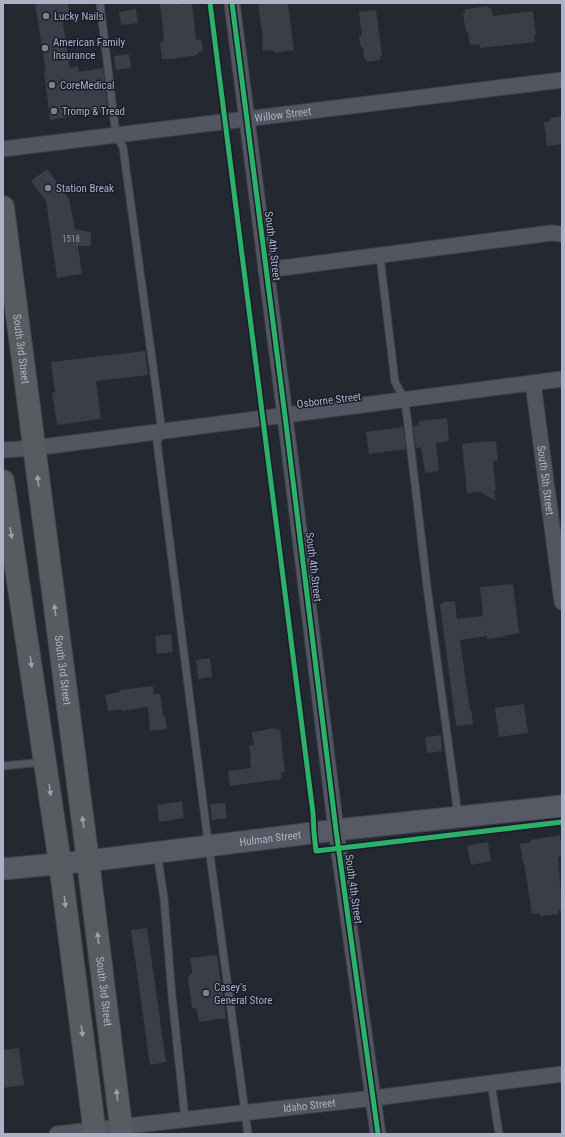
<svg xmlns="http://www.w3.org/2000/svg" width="565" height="1137" viewBox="0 0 565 1137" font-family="'Roboto Condensed',sans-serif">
	<rect width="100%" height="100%" fill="#242830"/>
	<g fill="#3b3e47">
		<polygon points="35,3 68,3 70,16 62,17 70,68 78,66 79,72 103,68 108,111 50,120 44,71 46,71"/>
		<polygon points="170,3 182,3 182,5 192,3 196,40 201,39 203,51 198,52 198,55 171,59 162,59 160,43 163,42 163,39 164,39 160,4"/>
		<polygon points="258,3 288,3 294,50 274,53 273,50 263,51 262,40 263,39"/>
		<polygon points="488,6 489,8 491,8 493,16 533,11 536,35 534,35 535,42 480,48 479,44 470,45 468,32 466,32 463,13 465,13 465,9"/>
		<polygon points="136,9 138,23 121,25 119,12"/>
		<polygon points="376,10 382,56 380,56 380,60 367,62 366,58 364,58 363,47 361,47 359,36 362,35 359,12"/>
		<polygon points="129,54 131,68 116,70 114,56"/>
		<polygon points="562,116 562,144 547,146 544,122 550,121 551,118"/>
		<polygon points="47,169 69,199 75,229 91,232 91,246 78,246 82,274 57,278 46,201 31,181"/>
		<polygon points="145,351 148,375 96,381 101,419 57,425 52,393 55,392 51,362"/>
		<polygon points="447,418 449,441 436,443 439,471 425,473 421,447 416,448 413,426 419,425 419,421"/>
		<polygon points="403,427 406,449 369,454 366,432"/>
		<polygon points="490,441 491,442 496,441 498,460 493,461 493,463 496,490 494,490 496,501 480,492 467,493 462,444"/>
		<polygon points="509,584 509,585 513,584 519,633 503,636 503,637 487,639 487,636 460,640 470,710 471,709 473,724 456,726 440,604 443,603 443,602 455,601 457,619 483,616 480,587"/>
		<polygon points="171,634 173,652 157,654 155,636"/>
		<polygon points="210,658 212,677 198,679 196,660"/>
		<polygon points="153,686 154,694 160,694 163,716 165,715 167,729 150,731 148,707 122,711 122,709 108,711 105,695 120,692 120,690"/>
		<polygon points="524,704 528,733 499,737 495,708"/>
		<polygon points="275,728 275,730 280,729 285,772 281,772 282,779 230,786 228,771 251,768 250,760 251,759 249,746 254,745 252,732"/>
		<polygon points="441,735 442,751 427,753 425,737"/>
		<polygon points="182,801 184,818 159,822 157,805"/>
		<polygon points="225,803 227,818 212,820 210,804"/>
		<polygon points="560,835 562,856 558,857 562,910 558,910 559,914 540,916 539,913 532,914 524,863 523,863 520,844 531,842 530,840"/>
		<polygon points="488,842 491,861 471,865 467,846"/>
		<polygon points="147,928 166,1062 150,1065 131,930"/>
		<polygon points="217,955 226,1018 199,1022 197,1009 192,1008 188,978 192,972 190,958"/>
		<polygon points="19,1048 24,1085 3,1088 3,1050"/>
	</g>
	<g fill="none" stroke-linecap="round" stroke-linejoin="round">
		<defs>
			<g id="lane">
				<polyline points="100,3 116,135 123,147 162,432 157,442 206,826 248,1134"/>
				<polyline points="380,256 395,382 405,400 428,594 458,815"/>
				<polyline points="3,766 43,762"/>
				<polyline points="157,853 164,898 172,996 185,1119"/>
				<polyline points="491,1083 499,1134"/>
			</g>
			<g id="street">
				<polyline points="232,3 285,416 336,830 378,1134"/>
				<path id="s1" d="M3,149l559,-69"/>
				<polyline points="266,270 551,233 562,234"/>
				<path id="s2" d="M533,383l29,219"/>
				<polyline points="3,450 34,448 562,379"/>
				<path id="s3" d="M57,1134l317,-36 188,-24"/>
			</g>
			<g id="secondary">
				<path id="s4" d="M3,869l85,-8 248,-31 226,-24"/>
			</g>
			<g id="highway">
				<path id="s5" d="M3,207l85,654 34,273"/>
				<polyline points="3,481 60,863 95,1134"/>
			</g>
		</defs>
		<use href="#lane" stroke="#404249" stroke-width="9"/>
		<use href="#street" stroke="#404249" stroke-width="17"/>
		<use href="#secondary" stroke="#404249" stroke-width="23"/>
		<use href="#highway" stroke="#40444d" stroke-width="24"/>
		<use href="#lane" stroke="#525660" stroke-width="7"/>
		<use href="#street" stroke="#525660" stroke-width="15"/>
		<use href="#secondary" stroke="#575a64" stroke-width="21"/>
		<use href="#highway" stroke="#585b5f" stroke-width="22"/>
		<defs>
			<g id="cycleway">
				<polyline points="210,3 313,813 314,833 316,851 562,822"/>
				<polyline points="232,3 285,416 336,830 378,1134"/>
			</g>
		</defs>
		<use href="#cycleway" stroke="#171d2b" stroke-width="8"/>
		<use href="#cycleway" stroke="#2db169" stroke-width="5"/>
	</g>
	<defs><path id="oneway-solid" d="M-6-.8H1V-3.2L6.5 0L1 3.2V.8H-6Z"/></defs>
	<g fill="#9aa1b0">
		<use href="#oneway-solid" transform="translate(38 481) rotate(-98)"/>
		<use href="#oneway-solid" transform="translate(11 533) rotate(81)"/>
		<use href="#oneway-solid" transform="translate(55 610) rotate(-98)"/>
		<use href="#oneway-solid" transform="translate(31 662) rotate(82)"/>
		<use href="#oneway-solid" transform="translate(50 790) rotate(82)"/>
		<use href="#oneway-solid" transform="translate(83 822) rotate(-98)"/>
		<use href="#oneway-solid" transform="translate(65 902) rotate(83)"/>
		<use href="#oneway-solid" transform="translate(98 938) rotate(-97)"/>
		<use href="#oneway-solid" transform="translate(82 1031) rotate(83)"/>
		<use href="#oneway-solid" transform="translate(117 1095) rotate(-97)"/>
	</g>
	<g fill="#7c8290" stroke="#171d2b" stroke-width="1.5">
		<circle cx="46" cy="16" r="4"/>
		<circle cx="45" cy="48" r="4"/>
		<circle cx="52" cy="85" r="4"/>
		<circle cx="54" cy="111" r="4"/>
		<circle cx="48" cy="188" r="4"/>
		<circle cx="206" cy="993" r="4"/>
	</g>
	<g text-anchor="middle" stroke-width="3" stroke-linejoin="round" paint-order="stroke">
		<g font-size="9" fill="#8f95a5">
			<text x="71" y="242">1518</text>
		</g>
		<g font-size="11" fill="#abb2c4" stroke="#171d2b" text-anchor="start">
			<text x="54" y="20">Lucky Nails</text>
			<text x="53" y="46">American Family<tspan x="53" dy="13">Insurance</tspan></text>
			<text x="60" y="89">CoreMedical</text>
			<text x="62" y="115">Tromp &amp; Tread</text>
			<text x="56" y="192">Station Break</text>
			<text x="214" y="991">Casey's<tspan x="214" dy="13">General Store</tspan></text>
		</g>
		<g font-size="11" fill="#abb2c4" stroke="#171d2b">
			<text dy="4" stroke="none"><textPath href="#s1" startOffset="282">Willow Street</textPath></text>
			<text transform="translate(273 246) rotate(83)" y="4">South 4th Street</text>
			<text dy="4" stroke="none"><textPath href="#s5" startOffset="143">South 3rd Street</textPath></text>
			<text transform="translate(329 400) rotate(-7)" y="4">Osborne Street</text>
			<text dy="4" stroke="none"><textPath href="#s2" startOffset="98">South 5th Street</textPath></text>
			<text transform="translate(314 567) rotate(83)" y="4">South 4th Street</text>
			<text dy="4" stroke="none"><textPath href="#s5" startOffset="467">South 3rd Street</textPath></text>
			<text dy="4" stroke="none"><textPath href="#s4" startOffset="269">Hulman Street</textPath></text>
			<text transform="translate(354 889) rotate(82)" y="4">South 4th Street</text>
			<text dy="4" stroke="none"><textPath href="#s5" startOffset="791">South 3rd Street</textPath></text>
			<text dy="4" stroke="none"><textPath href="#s3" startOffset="254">Idaho Street</textPath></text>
		</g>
	</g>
	<rect width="565" height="1137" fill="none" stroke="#abb2c4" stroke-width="8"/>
</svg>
